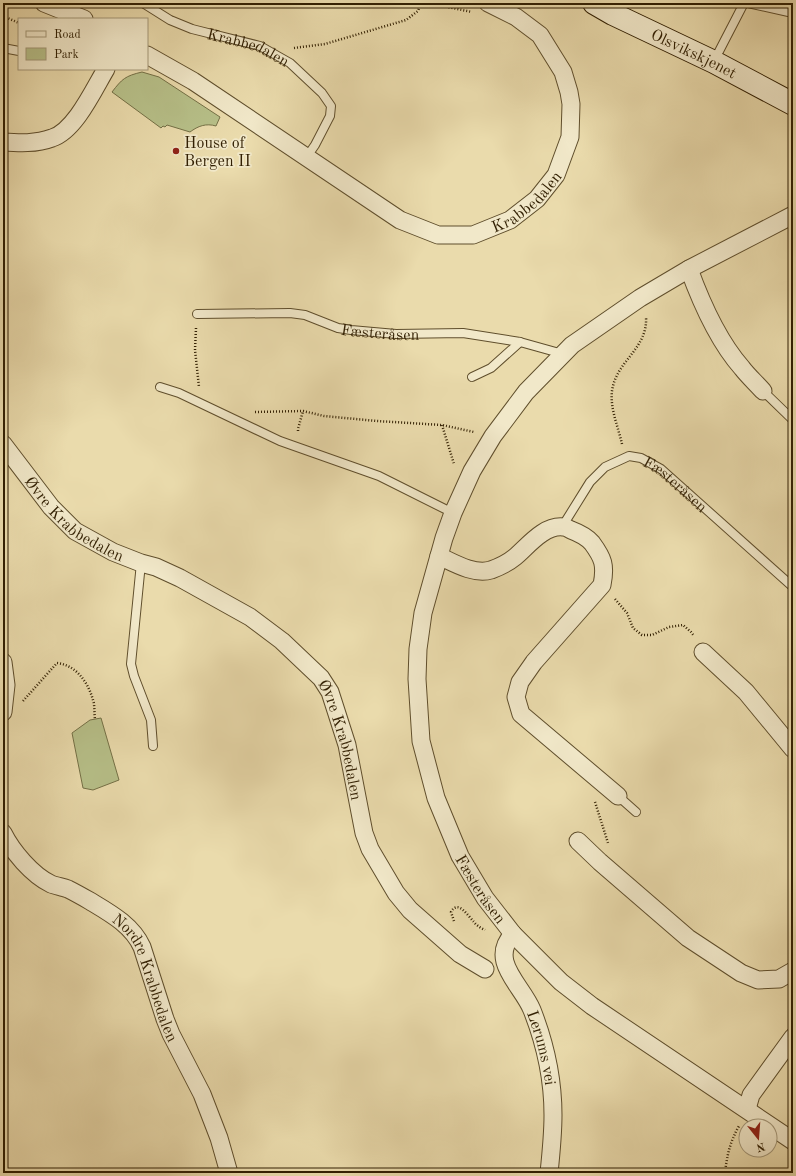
<svg xmlns="http://www.w3.org/2000/svg" width="796" height="1176" viewBox="0 0 796 1176" font-family="'Old Standard TT',serif">
	<rect width="100%" height="100%" fill="#eadbac"/>
	<filter id="stains"><feTurbulence type="fractalNoise" baseFrequency=".005" numOctaves="4"/><feColorMatrix values="0 0 0 0 .2 0 0 0 0 .09 0 0 0 0 .02 0 0 0 .5 -.17"/></filter>
	<radialGradient id="worn" r=".72"><stop offset=".6" stop-color="#630" stop-opacity="0"/><stop offset="1" stop-color="#630" stop-opacity=".3"/></radialGradient>
	<g fill="#b7c089" stroke="#747046">
		<path d="M142,72l17,5 61,40 -4,9c-10,-3 -18,0 -26,6l-23,-7 -2,2 -2,-1 -2,2 -49,-36c10,-13 13,-16 30,-20z"/>
		<polygon points="101,718 119,780 93,790 83,788 72,733 90,720"/>
	</g>
	<g fill="none" stroke-linecap="round" stroke-linejoin="round">
		<defs>
			<g id="lane">
				<path id="s1" d="M143,3l27,17 22,9 68,17 30,17 32,30 9,13 -1,10 -15,29 -9,13"/>
				<polyline points="748,3 793,13"/>
				<polyline points="3,48 19,51"/>
				<polyline points="714,61 744,3"/>
				<path id="s2" d="M197,314l93,-1 15,2 33,13 13,2 45,4 67,-1 57,9 43,12"/>
				<polyline points="472,377 491,368 520,342"/>
				<polyline points="160,387 179,393 280,441 379,476 453,513"/>
				<polyline points="763,391 793,420"/>
				<path id="s3" d="M562,527l28,-45 15,-15 24,-11 12,2 20,11 132,118"/>
				<polyline points="141,563 131,664 134,676 151,720 153,746"/>
				<polyline points="618,796 636,812"/>
			</g>
			<g id="street">
				<polyline points="44,3 84,19"/>
				<path id="s4" d="M147,55l46,26 207,139 38,15h35l37,-15 27,-21 19,-24 14,-38 1,-33 -2,-12 -6,-20 -23,-37 -24,-18 -28,-14"/>
				<path d="M3,142c16,1 33,2 49,-4 23,-7 42,-49 54,-69"/>
				<path id="s5" d="M793,215l-104,54 -49,29 -68,47 -46,47 -33,44 -21,35 -19,42 -9,25 -21,75 -5,36 -1,30 4,62 15,57 24,58 25,42 28,36 48,48 31,24 201,135"/>
				<path d="M689,269c12,33 30,73 53,99 6,8 14,15 21,23"/>
				<path id="s6" d="M3,444l48,63 24,24 38,21 28,11 15,4 24,11 70,39 32,24 39,37 9,14 17,53 17,88 6,16 26,44 14,17 50,44 25,15"/>
				<path d="M439,556c15,7 35,19 52,14 8,-3 18,-8 24,-13 13,-11 29,-32 48,-30 3,0 6,2 8,3 8,3 15,6 21,13 11,15 14,22 10,42l-68,77 -14,20 -4,15 5,17 97,82"/>
				<polyline points="703,652 746,692 793,749"/>
				<polyline points="3,662 6,685 3,712"/>
				<path id="s7" d="M3,833c9,18 29,42 48,51 5,2 12,3 17,5 8,4 15,8 22,12 20,12 42,24 52,46l23,72 6,15 31,60 17,44 10,35"/>
				<polyline points="578,841 600,862 688,938 741,973 758,980 779,979 793,971"/>
				<path id="s8" d="M513,934c-25,27 9,51 19,76 13,33 21,70 21,105 0,19 -2,39 -4,58"/>
				<polyline points="747,1109 751,1095 793,1037"/>
			</g>
			<g id="secondary">
				<path id="s9" d="M594,3l19,11 101,48 79,42"/>
			</g>
		</defs>
		<use href="#lane" stroke="#5f4e2c" stroke-width="10"/>
		<use href="#street" stroke="#5f4e2c" stroke-width="19"/>
		<use href="#secondary" stroke="#311f02" stroke-width="24"/>
		<g stroke="#311f02" stroke-width="2.5" stroke-dasharray="1 2" stroke-linecap="butt">
			<polyline points="428,3 472,12"/>
			<polyline points="3,15 5,3"/>
			<polyline points="3,16 19,23"/>
			<polyline points="294,48 325,44 406,20 418,11 421,3"/>
			<polyline points="196,328 195,350 199,387"/>
			<polyline points="255,412 303,411 324,416 377,421 442,425 474,432"/>
			<polyline points="442,425 454,464"/>
			<polyline points="298,431 298,429 303,411"/>
			<path d="M622,444c-4,-18 -14,-40 -9,-58 6,-26 35,-39 33,-69"/>
			<polyline points="615,599 627,613 633,628 642,635 652,635 669,627 683,625 691,632 694,636"/>
			<path d="M23,701l34,-38c19,2 31,19 36,37 2,6 1,13 2,19"/>
			<polyline points="595,802 608,843"/>
			<path d="M454,921l-3,-9c7,-13 17,4 23,10 3,4 7,6 11,8"/>
			<path d="M725,1173c2,-18 5,-31 14,-47"/>
		</g>
		<use href="#lane" stroke="#f1e8c9" stroke-width="8"/>
		<use href="#street" stroke="#f1e8c9" stroke-width="17"/>
		<use href="#secondary" stroke="#f1e8c9" stroke-width="22"/>
	</g>
	<circle fill="#8f2418" stroke="#f1e8c9" stroke-width="1.5" cx="176" cy="151" r="4"/>
	<g text-anchor="middle" stroke-width="3.5" stroke-linejoin="round" paint-order="stroke">
		<g font-size="16" fill="#311f02" stroke="#f1e8c9">
			<text dy="6" stroke="none"><textPath href="#s1" startOffset="115">Krabbedalen</textPath></text>
			<text dy="6" stroke="none"><textPath href="#s9" startOffset="112">Olsvikskjenet</textPath></text>
			<text dy="6" stroke="none"><textPath href="#s4" startOffset="442">Krabbedalen</textPath></text>
			<text dy="6" stroke="none"><textPath href="#s2" startOffset="186">Fæsteråsen</textPath></text>
			<text dy="6" stroke="none"><textPath href="#s3" startOffset="156">Fæsteråsen</textPath></text>
			<text dy="6" stroke="none"><textPath href="#s6" startOffset="105">Øvre Krabbedalen</textPath></text>
			<text dy="6" stroke="none"><textPath href="#s6" startOffset="468">Øvre Krabbedalen</textPath></text>
			<text dy="6" stroke="none"><textPath href="#s5" startOffset="858">Fæsteråsen</textPath></text>
			<text dy="6" stroke="none"><textPath href="#s7" startOffset="213">Nordre Krabbedalen</textPath></text>
			<text dy="6" stroke="none"><textPath href="#s8" startOffset="125">Lerums vei</textPath></text>
		</g>
		<g font-size="16" fill="#311f02" stroke="#f1e8c9" text-anchor="start">
			<text x="184" y="148">House of<tspan x="184" dy="18">Bergen II</tspan></text>
		</g>
	</g>
	<rect width="796" height="1176" fill="none" stroke="#eadbac" stroke-width="16"/>
	<rect x="4" y="4" width="788" height="1168" fill="none" stroke="#311f02" stroke-width="2"/>
	<rect x="8" y="8" width="780" height="1160" fill="none" stroke="#311f02"/>
	<rect x="18" y="18" width="130" height="52" fill="#f1e8c9" stroke="#a49879"/>
	<rect x="26" y="31" width="20" height="6" fill="#f1e8c9" stroke="#a49879"/>
	<text x="54" y="38" font-size="12" fill="#311f02">Road</text>
	<rect x="26" y="48" width="20" height="12" fill="#b7c089" stroke="#a49879"/>
	<text x="54" y="58" font-size="12" fill="#311f02">Park</text>
	<g transform="translate(758 1138) rotate(163)"><circle r="19" fill="#f1e8c9" stroke="#a49879"/>
	<path d="M0-3L7 15L0 10L-7 15Z" fill="#8f2418"/>
	<text y="-6" font-size="11" font-weight="bold" text-anchor="middle" fill="#311f02">N</text>
	</g>
	<rect width="100%" height="100%" filter="url(#stains)"/>
	<rect width="100%" height="100%" fill="url(#worn)"/>
</svg>
